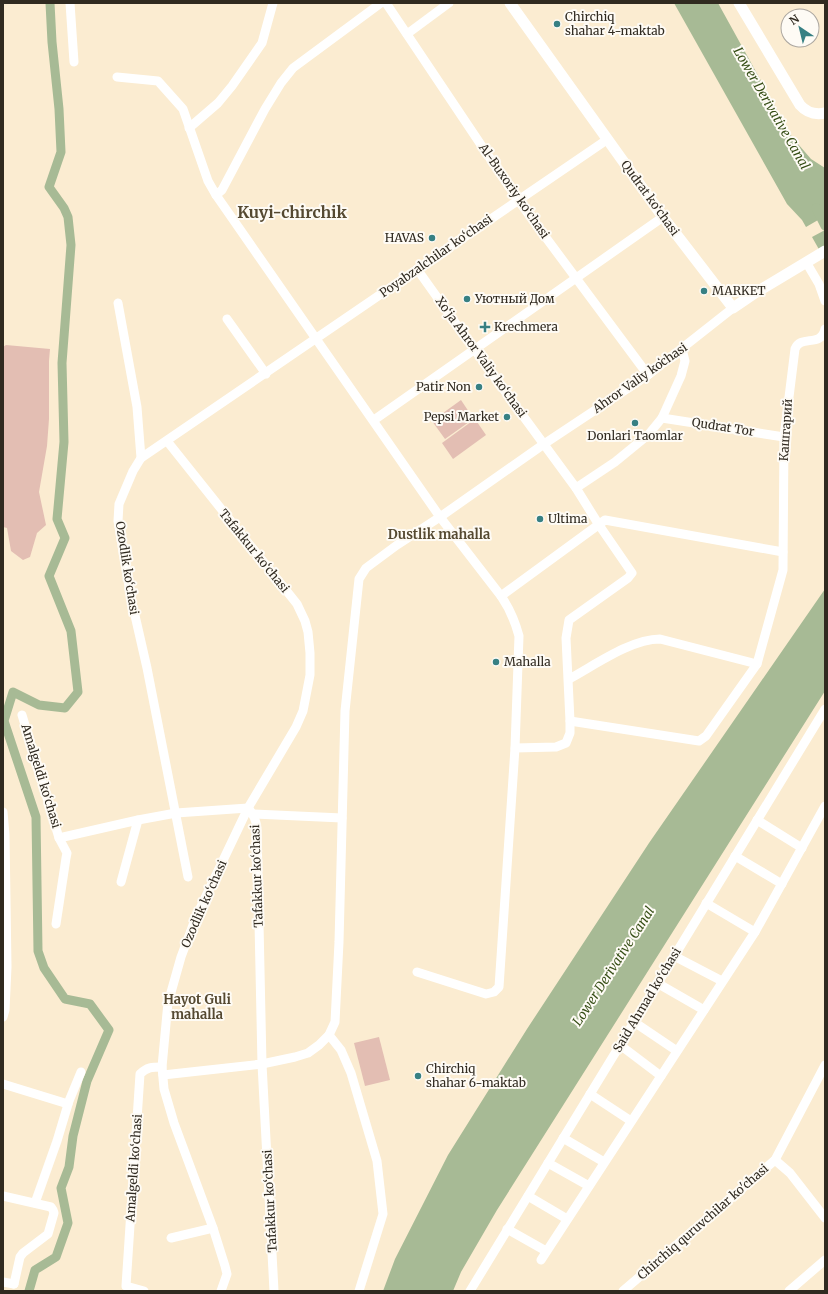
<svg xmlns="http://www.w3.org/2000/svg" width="828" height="1294" viewBox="0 0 828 1294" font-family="Merriweather,serif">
	<rect width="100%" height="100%" fill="#fbecd1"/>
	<g fill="#e3beb3">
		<polygon points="6,345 50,349 49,361 49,419 47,446 39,492 46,525 37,533 30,557 23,560 11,551 7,528 3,527 3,347"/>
		<polygon points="461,400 469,412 464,416 469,422 445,439 432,421"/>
		<polygon points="475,419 486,435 453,459 442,443"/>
		<polygon points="379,1037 390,1080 365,1086 354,1043"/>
	</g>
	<g fill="#a7ba95">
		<polygon points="674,3 718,3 792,137 811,159 825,168 825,216 806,227 802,220 787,204"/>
		<polygon points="825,230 825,260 812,237"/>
		<polygon points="825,589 825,691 497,1210 461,1272 453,1291 383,1291 395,1259 448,1155 527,1029 649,843"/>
	</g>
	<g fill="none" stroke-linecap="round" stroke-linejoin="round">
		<g stroke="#a7ba95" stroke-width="9">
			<polyline points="816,208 825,226"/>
			<polyline points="29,1291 35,1270 56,1257 68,1223 61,1188 69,1167 73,1136 87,1081 109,1030 90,1004 65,999 44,968 38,951 36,817 4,721 13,692 39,705 65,708 78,692 71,631 49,576 65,538 57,519 64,442 62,363 71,245 68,217 64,208 49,187 61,152 59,109 52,42 50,3"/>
		</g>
		<g stroke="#fff" stroke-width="9">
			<polyline points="70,3 74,62"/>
			<polyline points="386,3 518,200 648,375"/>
			<polyline points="407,34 449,3"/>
			<path d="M117,77l41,4 25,28 25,72 8,14 224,322 61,79c9,13 14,25 18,40l-4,112 -16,239 -5,5 -8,2 -69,-22"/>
			<polyline points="189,128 218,103 232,86 262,43 273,3"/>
			<polyline points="216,195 222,190 265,109 281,83 293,68 381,3"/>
			<polyline points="806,262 819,284 825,301"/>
			<polyline points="417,269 474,349 576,488 599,525 632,573 628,578 569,620 566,638 570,721 570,733 566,743 556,747 515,748"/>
			<polyline points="118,303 137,407 141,458 133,471 119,504 118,521 131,598 147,668 188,877"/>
			<polyline points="227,319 266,374"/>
			<polyline points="662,418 784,437"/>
			<polyline points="374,420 663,217"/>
			<polyline points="167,441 297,604 305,621 308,632 310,653 310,675 303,711 296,727 248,808 196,917 181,957 168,1003 167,1013 162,1067 164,1089 174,1123 213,1228 225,1266 227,1274 221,1291"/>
			<polyline points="141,458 608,139"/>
			<polyline points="576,488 615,462 648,435 662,418 681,376 685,361 682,349"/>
			<polyline points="501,596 605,520 783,552"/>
			<path d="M569,679c26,-14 62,-40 91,-40l97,25"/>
			<polyline points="22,715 59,838 67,853 66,858 56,924"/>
			<path d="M570,721l129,20 7,-5 51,-72 26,-94 1,-133 11,-88c6,-15 26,-1 30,-20"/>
			<path d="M248,808c6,7 8,12 9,21l5,235 12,227"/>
			<polyline points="3,812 5,835 7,967 5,1010 3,1017"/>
			<polyline points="253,814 342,818"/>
			<polyline points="757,820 802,848"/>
			<polyline points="59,838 138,820 176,813 248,808"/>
			<polyline points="735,856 782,884"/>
			<polyline points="121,882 138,820"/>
			<polyline points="706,903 755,932"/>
			<polyline points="674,956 722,981"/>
			<polyline points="657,983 704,1010"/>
			<polyline points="634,1022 677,1051"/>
			<polyline points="329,1035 341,1050 351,1073 377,1161 383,1214 359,1291"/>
			<polyline points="620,1045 661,1076"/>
			<polyline points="163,1075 262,1064 295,1057 308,1053 319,1045 329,1035 335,1022 339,942 345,711 359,579 366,568 397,545 440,517 544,444 648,375 733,308"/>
			<polyline points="3,1084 68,1104"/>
			<polyline points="590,1094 631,1121"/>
			<polyline points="563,1138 604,1162"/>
			<polyline points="775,1160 790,1173 825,1218"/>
			<polyline points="548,1163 589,1186"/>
			<polyline points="3,1196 51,1207 53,1210 54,1213 48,1234 23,1253 20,1257 14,1284"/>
			<polyline points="528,1196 567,1219"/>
			<polyline points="35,1203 57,1141 69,1101 81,1072"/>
			<polyline points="507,1229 546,1251"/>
			<polyline points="171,1238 213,1228"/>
			<polyline points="541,1260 755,932 825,806"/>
			<polyline points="3,1282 14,1284"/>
			<path d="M144,1291l-18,-5 14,-212c7,-7 12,-7 22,-7"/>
			<polyline points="470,1291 825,709"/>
			<polyline points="623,1291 775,1160 825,1065"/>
			<polyline points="789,1291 825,1260"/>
		</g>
		<g stroke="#fff" stroke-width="11">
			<polyline points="510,3 663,217 733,308 755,293 825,251"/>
			<path d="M739,3l61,102c7,8 15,10 25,8"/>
		</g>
	</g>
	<g fill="#378083" stroke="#fefbf5" stroke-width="1.5">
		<circle cx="557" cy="24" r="4"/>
		<circle cx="432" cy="238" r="4"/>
		<circle cx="704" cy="291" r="4"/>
		<circle cx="467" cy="299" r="4"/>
		<path d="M483 321h4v4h4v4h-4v4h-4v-4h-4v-4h4z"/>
		<circle cx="479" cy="387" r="4"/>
		<circle cx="507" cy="417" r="4"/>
		<circle cx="635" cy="423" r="4"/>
		<circle cx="540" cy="519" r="4"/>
		<circle cx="496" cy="662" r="4"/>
		<circle cx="418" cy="1076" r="4"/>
	</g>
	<g text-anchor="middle" stroke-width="4" stroke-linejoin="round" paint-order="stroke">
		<g font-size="12" fill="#302a20" stroke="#fefbf5" text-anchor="start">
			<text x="565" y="21">Chirchiq<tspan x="565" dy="14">shahar 4-maktab</tspan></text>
			<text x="424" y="242" text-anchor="end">HAVAS</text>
			<text x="712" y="295">MARKET</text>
			<text x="475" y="303">Уютный Дом</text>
			<text x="494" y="331">Krechmera</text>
			<text x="471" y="391" text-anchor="end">Patir Non</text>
			<text x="499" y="421" text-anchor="end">Pepsi Market</text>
			<text x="635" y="440" text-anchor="middle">Donlari Taomlar</text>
			<text x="548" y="523">Ultima</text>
			<text x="504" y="666">Mahalla</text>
			<text x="426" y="1073">Chirchiq<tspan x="426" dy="14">shahar 6-maktab</tspan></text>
		</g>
		<g font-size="12" fill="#302a20" stroke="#fefbf5">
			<text transform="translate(514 191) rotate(55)" y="4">Al-Buxoriy ko‘chasi</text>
			<text transform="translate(650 198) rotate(54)" y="4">Qudrat ko‘chasi</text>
			<text transform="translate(436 256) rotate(-35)" y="4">Poyabzalchilar ko‘chasi</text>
			<text transform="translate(481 357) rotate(54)" y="4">Xo‘ja Ahror Valiy ko‘chasi</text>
			<text transform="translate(640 378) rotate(-35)" y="4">Ahror Valiy koʻchasi</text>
			<text transform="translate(723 427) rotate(9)" y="4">Qudrat Tor</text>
			<text transform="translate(786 430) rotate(-86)" y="4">Кашгарий</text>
			<text transform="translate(254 551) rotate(51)" y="4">Tafakkur ko‘chasi</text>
			<text transform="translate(127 568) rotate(81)" y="4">Ozodlik ko‘chasi</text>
			<text transform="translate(41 776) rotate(73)" y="4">Amalgeldi ko‘chasi</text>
			<text transform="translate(257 876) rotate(-92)" y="4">Tafakkur ko‘chasi</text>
			<text transform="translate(204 904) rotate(-66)" y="4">Ozodlik ko‘chasi</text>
			<text transform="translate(647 1000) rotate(-59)" y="4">Said Ahmad ko‘chasi</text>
			<text transform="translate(134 1168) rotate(-86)" y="4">Amalgeldi ko‘chasi</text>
			<text transform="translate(270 1201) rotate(-93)" y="4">Tafakkur ko‘chasi</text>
			<text transform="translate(703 1222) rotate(-41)" y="4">Chirchiq quruvchilar ko'chasi</text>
		</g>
		<g font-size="13" font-style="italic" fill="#364e16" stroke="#fefbf5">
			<text transform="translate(772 108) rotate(60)" y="5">Lower Derivative Canal</text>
			<text transform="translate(613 966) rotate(-57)" y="5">Lower Derivative Canal</text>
		</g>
		<g font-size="13" font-weight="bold" fill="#554931" stroke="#fefbf5">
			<text x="439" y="539">Dustlik mahalla</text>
			<text x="197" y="1004">Hayot Guli<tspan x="197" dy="15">mahalla</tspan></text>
		</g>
		<g font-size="16" font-weight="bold" fill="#554931" stroke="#fefbf5">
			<text x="292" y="218">Kuyi-chirchik</text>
		</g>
	</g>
	<rect width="828" height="1294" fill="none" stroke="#302a20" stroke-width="8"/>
	<g transform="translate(800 28) rotate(325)"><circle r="19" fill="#fefbf5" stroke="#aca7a0"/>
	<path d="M0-3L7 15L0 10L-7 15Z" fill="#378083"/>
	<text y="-6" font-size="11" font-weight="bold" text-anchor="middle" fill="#302a20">N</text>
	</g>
</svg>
